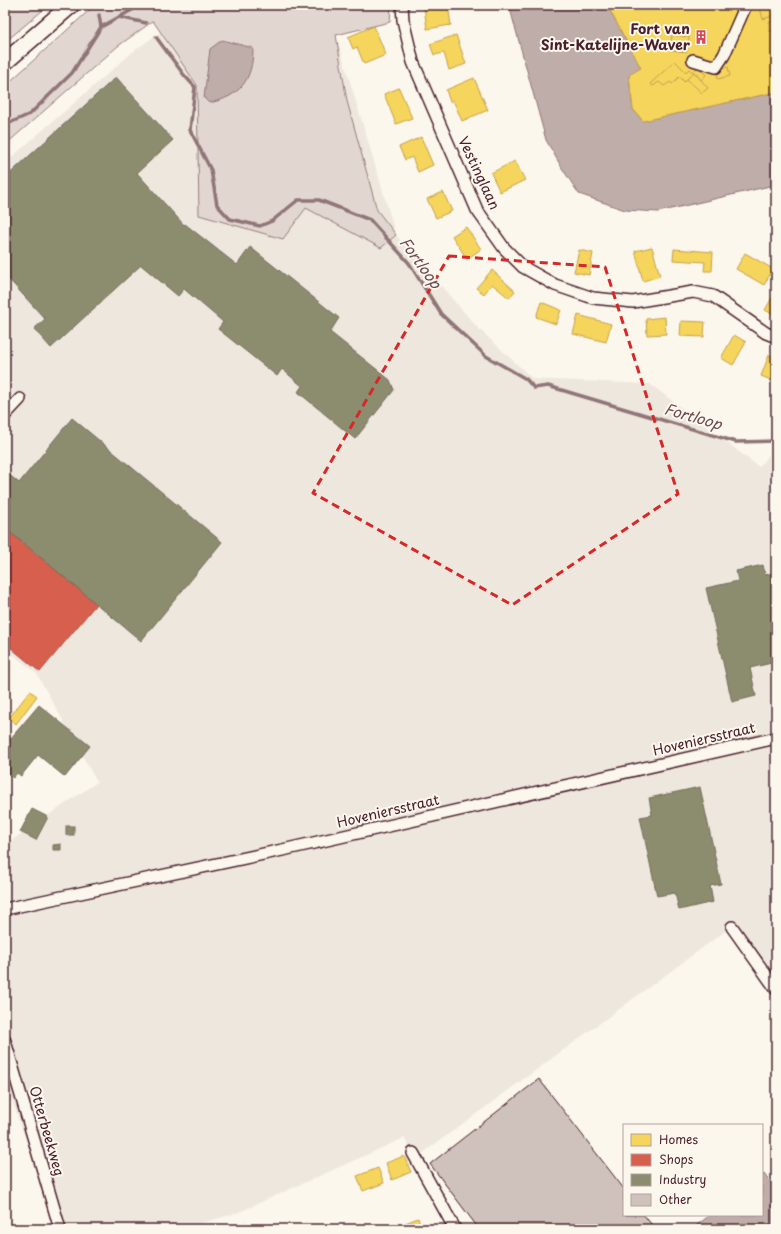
<svg xmlns="http://www.w3.org/2000/svg" width="781" height="1234" viewBox="0 0 781 1234" font-family="'Playpen Sans',sans-serif">
	<rect width="100%" height="100%" fill="#fbf7ec"/>
	<filter id="ink" filterUnits="userSpaceOnUse"><feTurbulence type="fractalNoise" baseFrequency=".025" numOctaves="2"/><feDisplacementMap in="SourceGraphic" scale="8" xChannelSelector="R" yChannelSelector="G"/><feConvolveMatrix kernelMatrix="1 2 1 2 8 2 1 2 1" color-interpolation-filters="sRGB"/></filter>
	<g filter="url(#ink)">
		<polygon fill="#eee7de" points="391,5 390,22 336,35 396,235 478,328 533,379 650,384 759,467 776,447 776,965 764,971 731,927 416,1158 404,1138 237,1213 181,1229 58,1229 5,1081 5,845 97,782 37,674 5,648 5,163 135,50 162,31"/>
		<g fill="#e2d7d0" stroke="#967b7e">
			<polygon points="5,5 49,5 5,42"/>
			<polygon points="95,5 391,5 390,22 336,35 347,101 377,210 396,235 381,248 306,208 283,239 199,215 197,85 153,21 118,46 5,145 5,86"/>
		</g>
		<g fill="#bfadaa" stroke="#907477">
			<polygon points="509,5 607,5 641,68 629,76 633,109 643,121 776,92 776,189 774,185 658,212 625,210 579,194 562,168 546,140"/>
			<path d="M222,40l31,8c0,32 -13,49 -44,55l-5,-5 6,-49z"/>
			<polygon points="764,1174 776,1189 776,1229 692,1229 710,1215 762,1215 762,1175"/>
		</g>
		<g fill="#f6d55c" stroke="#c29e4d">
			<polygon points="434,5 448,5 451,25 427,29 424,7"/>
			<polygon points="607,5 776,5 776,92 643,121 633,109 629,75 641,68"/>
			<polygon points="769,5 775,5 776,15 763,19 760,8"/>
			<rect x="769" y="22" width="7" height="9"/>
			<polygon points="374,26 386,55 364,64 357,47 353,49 348,37"/>
			<polygon points="456,35 466,64 449,70 444,53 434,55 430,44"/>
			<polygon points="672,35 689,37 687,52 670,50"/>
			<polygon points="675,61 686,72 689,69 693,72 698,67 706,75 701,80 694,72 684,82 680,76 672,84 670,82 664,86 659,82 653,86 650,84"/>
			<polygon points="728,67 730,76 718,79 716,70"/>
			<polygon points="694,72 708,88 702,93 687,79"/>
			<polygon points="474,78 488,110 462,121 453,100 450,102 446,90"/>
			<polygon points="399,88 412,118 396,124 384,94"/>
			<polygon points="421,137 433,165 418,172 412,157 405,160 399,147"/>
			<polygon points="515,161 525,180 500,192 491,173"/>
			<polygon points="443,192 452,211 436,218 427,199"/>
			<polygon points="466,227 481,249 467,259 452,236"/>
			<polygon points="652,247 660,276 643,281 635,251"/>
			<polygon points="674,249 713,252 712,271 704,271 705,262 673,260"/>
			<polygon points="579,250 593,253 589,275 574,272"/>
			<polygon points="745,253 773,269 764,285 736,269"/>
			<polygon points="492,270 515,291 509,298 492,284 484,294 476,288"/>
			<polygon points="776,291 776,316 765,310"/>
			<polygon points="541,302 561,310 556,324 536,317"/>
			<polygon points="578,315 611,324 606,342 573,334"/>
			<polygon points="665,317 666,334 647,335 646,319"/>
			<polygon points="681,321 705,322 704,337 680,336"/>
			<polygon points="734,335 746,342 733,365 721,358"/>
			<polygon points="769,355 776,358 776,382 761,376"/>
			<polygon points="30,691 37,696 16,724 9,718"/>
			<polygon points="404,1156 411,1172 392,1180 386,1163"/>
			<polygon points="378,1168 384,1183 363,1191 357,1176"/>
			<polygon points="418,1218 422,1229 402,1229 400,1225"/>
		</g>
		<polygon fill="#d6604d" stroke="#ac4c43" points="5,528 97,603 40,672 5,643"/>
		<g fill="#8c8c6e" stroke="#786b5a">
			<polygon points="116,77 173,140 137,173 184,225 185,224 237,265 250,247 339,318 330,332 390,380 394,390 355,439 298,392 302,386 282,369 277,376 218,329 223,322 184,289 178,296 141,265 51,348 34,329 45,319 5,275 5,178"/>
			<polygon points="72,418 222,542 141,641 5,528 5,474 6,472 19,483"/>
			<polygon points="763,565 765,575 776,572 776,662 750,668 756,696 732,702 706,588 738,581 736,571"/>
			<polygon points="39,705 90,746 65,777 38,755 21,776 17,773 13,778 5,771 5,745"/>
			<polygon points="700,787 721,884 710,886 713,902 679,910 675,893 657,896 640,817 652,815 649,798"/>
			<polygon points="32,809 48,817 36,840 20,832"/>
			<rect x="66" y="826" width="8" height="9"/>
			<polygon points="61,844 61,850 53,850 53,845"/>
		</g>
		<g fill="none" stroke-linecap="round" stroke-linejoin="round">
			<g stroke="#907477" stroke-width="3.5">
				<polyline points="99,15 101,27"/>
				<polyline points="119,17 146,23"/>
				<polyline points="156,37 184,75 195,87 190,130 211,170 217,205 230,219 260,226 272,221 298,200 319,200 370,220 409,263 441,314 486,356 526,379 534,388 548,386 736,442 776,441"/>
				<polyline points="5,125 30,114 72,73 101,27 141,5"/>
			</g>
		</g>
		<g fill="#cfc2bc" stroke="#4a1f2b">
			<polygon points="539,1079 624,1189 624,1215 644,1215 655,1229 479,1229 430,1164"/>
			<polygon points="245,1223 247,1229 226,1229"/>
		</g>
		<g fill="none" stroke-linecap="round" stroke-linejoin="round">
			<defs>
				<g id="minor">
					<polyline points="402,5 403,20 413,62 477,210 504,248 523,267 555,285 593,298 633,302 693,292 713,296 766,333 776,337"/>
					<polyline points="693,60 716,67 724,55 746,5"/>
					<polyline points="5,415 20,399"/>
					<polyline points="5,909 287,849 776,738"/>
					<polyline points="732,927 776,989"/>
					<polyline points="5,1041 60,1229"/>
					<polyline points="413,1153 455,1229"/>
				</g>
				<polyline id="secondary" points="5,62 71,5"/>
			</defs>
			<use href="#minor" stroke="#4a1f2b" stroke-width="14"/>
			<use href="#secondary" stroke="#4a1f2b" stroke-width="19"/>
			<use href="#minor" stroke="#fbf7ec" stroke-width="11"/>
			<use href="#secondary" stroke="#fbf7ec" stroke-width="16"/>
		</g>
	</g>
	<path fill="none" stroke="#d62828" stroke-width="3" stroke-dasharray="8 5" stroke-linejoin="round" d="M449,256l156,11 73,227 -166,111 -199,-112z"/>
	<defs>
		<symbol id="building-bare" viewBox="-9 -9 18 18"><path d="M-4-6H4V6H1V3H-1V6H-4ZM-2.5-4.3h1.7v1.8h-1.7ZM.8-4.3h1.7v1.8H.8ZM-2.5-1h1.7V.8h-1.7ZM.8-1h1.7V.8H.8Z" fill="#d1495b" stroke="#fbf7ec" stroke-width="2.5" paint-order="stroke"/></symbol>
	</defs>
	<g fill-rule="evenodd">
		<use href="#building-bare" x="691" y="27" width="20" height="20"/>
	</g>
	<g text-anchor="middle" stroke-width="4" stroke-linejoin="round" paint-order="stroke">
		<g font-size="14" font-weight="bold" fill="#4a1f2b" stroke="#fbf7ec" text-anchor="end">
			<text x="690" y="34">Fort van<tspan x="690" dy="16">Sint-Katelijne-Waver</tspan></text>
		</g>
		<g font-size="14" fill="#4a1f2b" stroke="#fbf7ec">
			<text transform="translate(479 173) rotate(65)" y="5">Vestinglaan</text>
			<text transform="translate(704 739) rotate(-13)" y="5">Hoveniersstraat</text>
			<text transform="translate(388 811) rotate(-13)" y="5">Hoveniersstraat</text>
			<text transform="translate(47 1131) rotate(74)" y="5">Otterbeekweg</text>
		</g>
		<g font-size="15" font-style="italic" fill="#6d4a51" stroke="#fbf7ec">
			<text transform="translate(420 263) rotate(54)" y="5">Fortloop</text>
			<text transform="translate(693 417) rotate(16)" y="5">Fortloop</text>
		</g>
	</g>
	<rect width="781" height="1234" fill="none" stroke="#fbf7ec" stroke-width="20"/>
	<rect x="10" y="10" width="761" height="1214" fill="none" stroke="#4a1f2b" stroke-width="1.5" filter="url(#ink)"/>
	<rect x="623" y="1124" width="140" height="92" fill="#fbf7ec" stroke="#b4a19f"/>
	<rect x="631" y="1134" width="20" height="12" fill="#f6d55c" stroke="#b4a19f"/>
	<text x="659" y="1144" font-size="12" fill="#4a1f2b">Homes</text>
	<rect x="631" y="1154" width="20" height="12" fill="#d6604d" stroke="#b4a19f"/>
	<text x="659" y="1164" font-size="12" fill="#4a1f2b">Shops</text>
	<rect x="631" y="1174" width="20" height="12" fill="#8c8c6e" stroke="#b4a19f"/>
	<text x="659" y="1184" font-size="12" fill="#4a1f2b">Industry</text>
	<rect x="631" y="1194" width="20" height="12" fill="#cfc2bc" stroke="#b4a19f"/>
	<text x="659" y="1204" font-size="12" fill="#4a1f2b">Other</text>
</svg>
